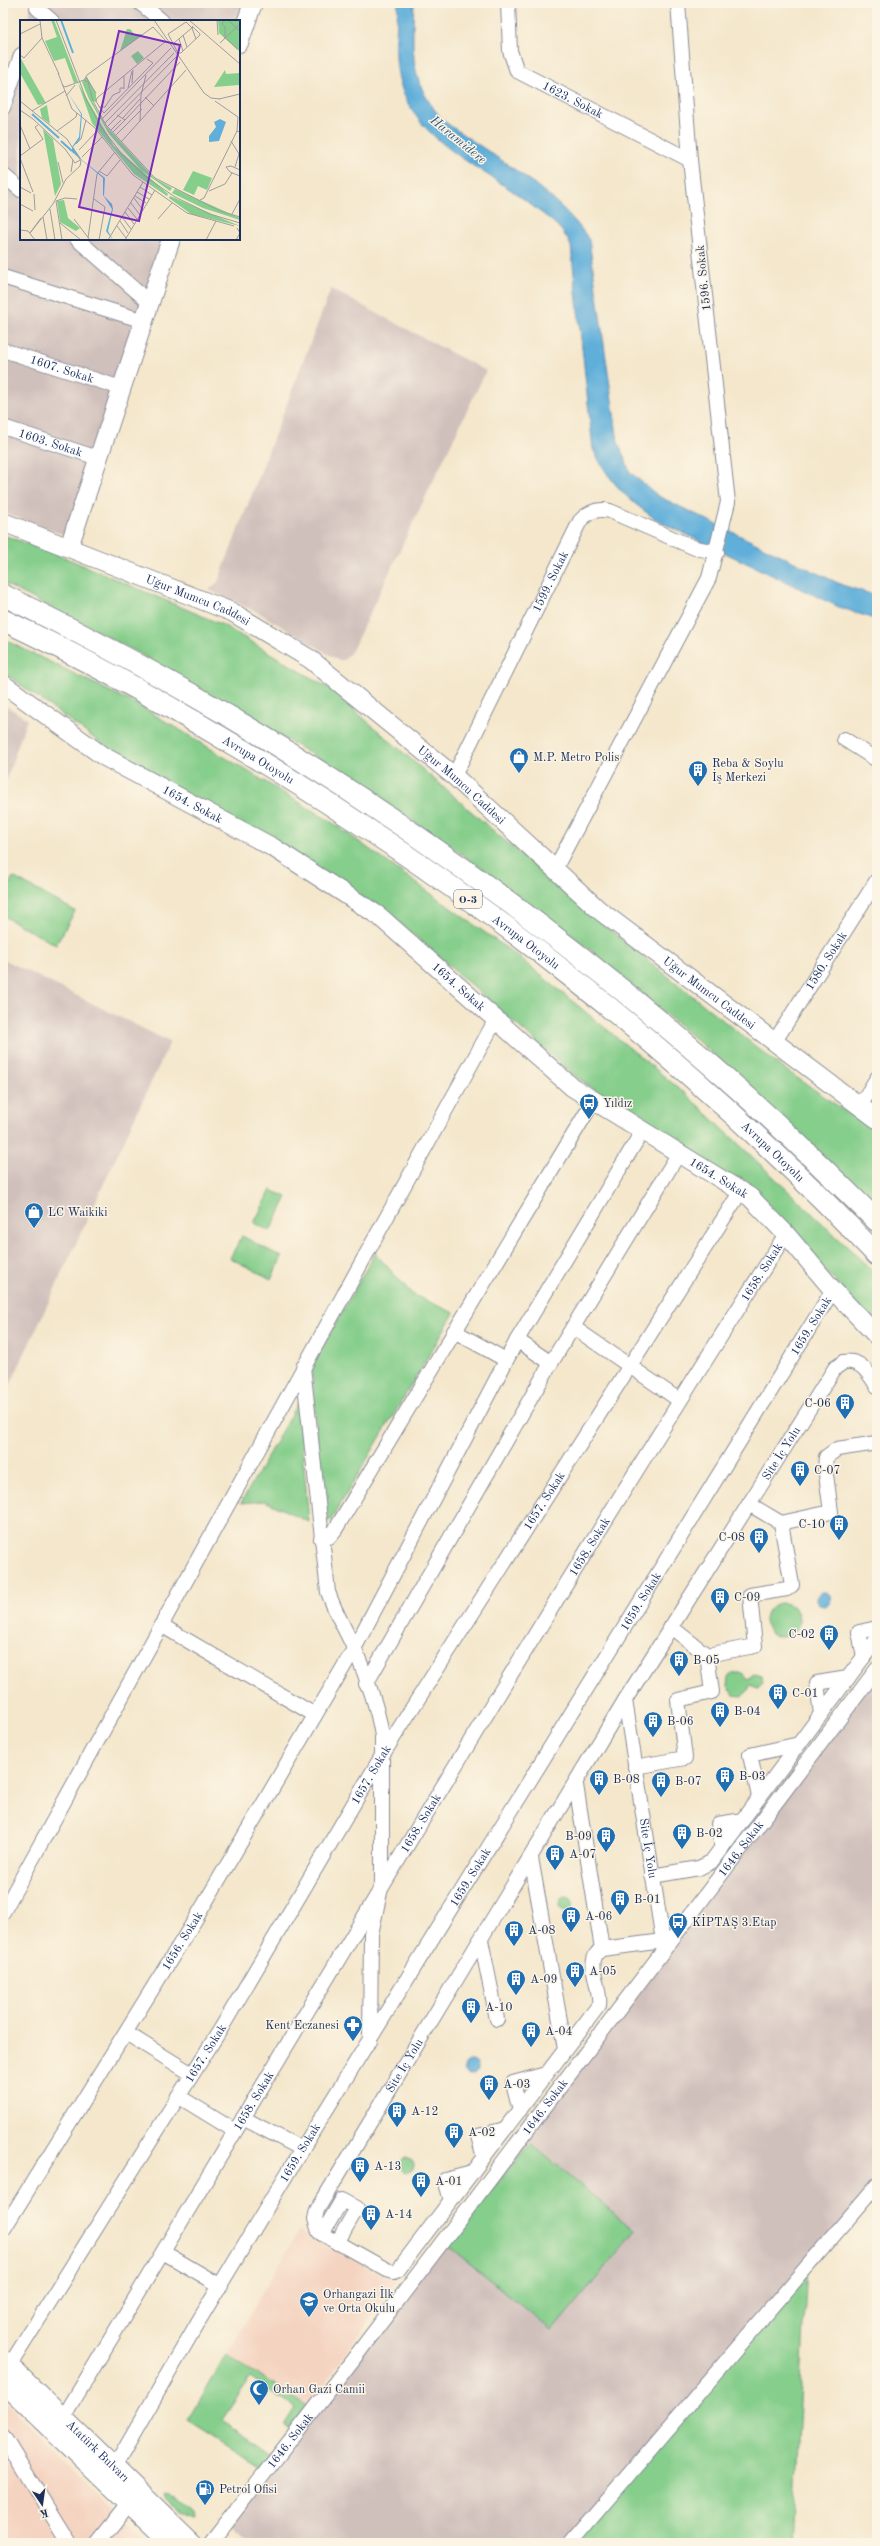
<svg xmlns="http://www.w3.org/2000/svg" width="880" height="2546" viewBox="0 0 880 2546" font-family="'Old Standard TT',serif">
	<rect width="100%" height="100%" fill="#fcf5e5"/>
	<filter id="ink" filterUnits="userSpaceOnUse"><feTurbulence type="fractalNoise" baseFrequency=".025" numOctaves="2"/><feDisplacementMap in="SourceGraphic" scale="8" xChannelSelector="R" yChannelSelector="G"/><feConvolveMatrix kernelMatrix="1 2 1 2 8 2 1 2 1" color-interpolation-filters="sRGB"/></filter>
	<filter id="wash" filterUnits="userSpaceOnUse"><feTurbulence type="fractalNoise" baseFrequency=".012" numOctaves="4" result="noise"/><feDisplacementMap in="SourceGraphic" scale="16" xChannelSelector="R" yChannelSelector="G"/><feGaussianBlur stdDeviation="0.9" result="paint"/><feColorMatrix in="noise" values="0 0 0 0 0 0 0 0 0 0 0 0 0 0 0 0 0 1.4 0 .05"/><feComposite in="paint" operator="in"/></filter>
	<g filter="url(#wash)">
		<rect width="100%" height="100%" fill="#f4e7cc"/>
		<g fill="#f4d3c0">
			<polygon points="299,2230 396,2281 309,2407 226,2355"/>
			<polygon points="3,2399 101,2499 147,2543 3,2543"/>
		</g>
		<g fill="#d0c0bc">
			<polygon points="33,3 249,3 239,21 27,21"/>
			<polygon points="21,40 21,239 168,239 67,536 3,512 3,94"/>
			<polygon points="331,289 486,371 351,652 344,660 338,660 259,613 209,590 218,582"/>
			<polygon points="3,704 27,719 3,789"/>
			<polygon points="3,959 170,1042 3,1400"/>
			<polygon points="877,1670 877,2191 572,2543 248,2543 226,2523"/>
		</g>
		<g fill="#85ce8b" stroke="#507e74">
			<polygon points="3,535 59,555 223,625 330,689 579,905 780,1066 877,1133 877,1207 715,1056 588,948 463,855 328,764 133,650 3,583"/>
			<polygon points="3,639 142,707 333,823 516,955 687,1095 877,1275 877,1326 757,1198 579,1079 385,910 117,755 3,672"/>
			<polygon points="13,877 75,911 56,945 3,916 3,896"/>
			<polygon points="271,1190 287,1197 270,1231 254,1223"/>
			<polygon points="242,1236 282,1257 271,1279 230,1258"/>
			<polygon points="375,1253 412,1294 454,1313 331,1520 326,1521 322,1518 312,1366"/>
			<polygon points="298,1402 309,1522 265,1501 241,1503"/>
			<circle cx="782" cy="1620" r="17"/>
			<polygon points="734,1673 742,1673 749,1679 753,1674 762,1676 763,1683 758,1688 750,1685 748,1691 742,1696 734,1695 727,1686 728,1678"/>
			<circle cx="566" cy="1904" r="7"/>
			<polygon points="530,2143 635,2231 552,2331 447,2245"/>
			<circle cx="407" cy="2165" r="7"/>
			<polygon points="807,2265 793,2543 572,2543"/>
			<polygon points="226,2355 314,2410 295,2433 284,2425 295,2408 250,2378 222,2420 277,2456 266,2469 188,2420"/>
			<path d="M164,2494l5,1 24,21 1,6c-9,0 -28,-19 -30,-28z"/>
		</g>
		<g fill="#5fafda" stroke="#3d6f9c">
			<path d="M398,3h16c-2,49 -5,81 31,119 46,33 114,70 144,118l29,202 12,30 28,24 184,89 35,11v24l-38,-13 -179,-85c-31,-21 -50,-38 -67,-73l-22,-203c-9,-21 -24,-28 -41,-42 -46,-37 -117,-62 -131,-125 -6,-24 -2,-51 -1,-76z"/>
			<circle cx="824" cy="1599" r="7"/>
			<circle cx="471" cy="2068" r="7"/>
		</g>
	</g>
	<g filter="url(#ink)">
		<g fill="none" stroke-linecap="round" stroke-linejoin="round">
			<defs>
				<g id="minor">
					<polyline points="140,3 162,21"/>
					<path id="s1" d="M508,3l2,48 7,20 173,89"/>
					<polyline points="37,8 52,21"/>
					<polyline points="3,108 21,55"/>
					<polyline points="3,175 21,190"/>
					<polyline points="77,239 150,303"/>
					<polyline points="3,277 144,321"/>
					<path id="s2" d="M3,350l118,38"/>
					<path id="s3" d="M3,427l95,31"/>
					<polyline points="844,739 877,760"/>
					<path id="s4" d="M454,776l126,-255c9,-10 18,-13 30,-10l85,37 22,4"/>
					<polyline points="555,869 709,578 728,502 690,160 678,3"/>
					<path id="s5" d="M775,1041l102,-161"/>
					<polyline points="860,1106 877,1078"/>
					<polyline points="573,1327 679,1153"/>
					<polyline points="454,1331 506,1360"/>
					<polyline points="517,1340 643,1130"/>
					<path d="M303,1367l25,225c7,20 17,37 26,56 11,25 24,61 28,88v147l-11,51 -1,107"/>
					<polyline points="749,1504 781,1523"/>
					<polyline points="321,1539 329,1537 335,1530 593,1102"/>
					<polyline points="161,1625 315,1715"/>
					<polyline points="671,1627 707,1655"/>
					<polyline points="864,1657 859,1632 877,1628"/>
					<polyline points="366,1684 551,1363"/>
					<path id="s6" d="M625,1700l38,241"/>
					<polyline points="821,1714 817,1683 848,1678"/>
					<polyline points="635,1767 685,1758 678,1700 712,1692 707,1655 755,1646 750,1595 787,1589 792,1585 781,1523 831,1512 825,1467 826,1457 837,1449 877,1443"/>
					<polyline points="576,1785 602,1949"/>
					<polyline points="759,1797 750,1755 799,1744"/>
					<polyline points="722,1848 718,1824 743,1820"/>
					<polyline points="531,1858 565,2049"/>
					<polyline points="652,1876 699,1868 711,1862 877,1639"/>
					<polyline points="3,1912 495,1021"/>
					<polyline points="481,1940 497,2019"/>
					<path id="s7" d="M663,1941l-61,8c-19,10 0,39 -3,56l-201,265 -4,2 -7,-2 -68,-38 -4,-13 2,-9 308,-510 210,-332 9,-6c17,-3 25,12 33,24"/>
					<polyline points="126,2033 192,2074"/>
					<polyline points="178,2096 235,2131"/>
					<polyline points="520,2110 513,2083 546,2074"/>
					<polyline points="243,2118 302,2149"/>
					<polyline points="484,2157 478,2136 505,2129"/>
					<polyline points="451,2200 445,2180 472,2173"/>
					<path id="s8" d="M3,2230l192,-310 159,-271 163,-309 34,23 22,-36 106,73"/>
					<polyline points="322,2234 342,2200 357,2208 337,2243"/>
					<polyline points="163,2252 221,2286"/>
					<path id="s9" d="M10,2365l212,-338 161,-273 358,-563"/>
					<path id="s10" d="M63,2418c239,-396 473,-795 723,-1184"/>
					<polyline points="3,2436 69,2543"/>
					<path id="s11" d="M114,2468l84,-146 104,-173 531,-859"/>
					<polyline points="98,2543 129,2504"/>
					<path id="s12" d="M210,2543l142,-182 525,-692"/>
					<polyline points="570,2543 877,2185"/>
				</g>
				<g id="major">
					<polyline points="239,43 253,3"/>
					<path id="s13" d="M3,522l229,90 78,47 144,117 145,134 278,209"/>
					<polyline points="69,547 171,239"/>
					<path id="s14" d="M3,684l100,72 171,92 105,68 193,171 178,110 36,37 47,56 44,46"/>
					<path id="s15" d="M3,2359l190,184"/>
					<polyline points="3,2383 170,2543"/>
				</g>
				<g id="highway">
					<path d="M3,595c256,124 494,283 708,470 58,50 112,103 166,156"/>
					<path id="s16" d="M3,620c77,36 153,78 226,122 237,140 458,314 648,513"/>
				</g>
			</defs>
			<use href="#minor" stroke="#888b95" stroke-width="16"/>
			<use href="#major" stroke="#888b95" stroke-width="20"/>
			<use href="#highway" stroke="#888b95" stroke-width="23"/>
			<use href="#minor" stroke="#fff" stroke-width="14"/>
			<use href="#major" stroke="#fff" stroke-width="18"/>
			<use href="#highway" stroke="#fff" stroke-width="21"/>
		</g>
	</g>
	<defs>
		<symbol id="shop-pin" viewBox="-11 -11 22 30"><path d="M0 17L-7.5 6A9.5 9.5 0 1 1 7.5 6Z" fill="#1f6fb2" stroke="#fcf5e5"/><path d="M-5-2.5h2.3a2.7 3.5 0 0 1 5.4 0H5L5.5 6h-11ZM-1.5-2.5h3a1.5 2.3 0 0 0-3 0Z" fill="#fff"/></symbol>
		<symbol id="building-pin" viewBox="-11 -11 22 30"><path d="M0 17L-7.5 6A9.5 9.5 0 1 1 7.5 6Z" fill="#1f6fb2" stroke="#fcf5e5"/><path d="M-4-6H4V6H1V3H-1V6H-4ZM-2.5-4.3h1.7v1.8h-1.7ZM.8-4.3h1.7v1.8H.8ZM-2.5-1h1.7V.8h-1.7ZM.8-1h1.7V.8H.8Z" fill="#fff"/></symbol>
		<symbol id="bus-pin" viewBox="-11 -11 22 30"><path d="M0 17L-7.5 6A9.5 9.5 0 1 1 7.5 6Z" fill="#1f6fb2" stroke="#fcf5e5"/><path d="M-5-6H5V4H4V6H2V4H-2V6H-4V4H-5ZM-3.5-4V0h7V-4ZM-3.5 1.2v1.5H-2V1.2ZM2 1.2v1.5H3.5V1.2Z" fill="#fff"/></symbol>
		<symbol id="pharmacy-pin" viewBox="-11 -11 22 30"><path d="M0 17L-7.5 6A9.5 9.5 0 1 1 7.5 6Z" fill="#1f6fb2" stroke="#fcf5e5"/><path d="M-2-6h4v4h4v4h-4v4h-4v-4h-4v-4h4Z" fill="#fff"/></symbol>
		<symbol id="school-pin" viewBox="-11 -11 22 30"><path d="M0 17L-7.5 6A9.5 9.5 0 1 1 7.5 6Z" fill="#1f6fb2" stroke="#fcf5e5"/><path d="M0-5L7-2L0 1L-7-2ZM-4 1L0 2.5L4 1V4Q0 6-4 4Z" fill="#fff"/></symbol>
		<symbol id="mosque-pin" viewBox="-11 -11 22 30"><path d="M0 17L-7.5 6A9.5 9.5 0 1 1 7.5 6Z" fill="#1f6fb2" stroke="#fcf5e5"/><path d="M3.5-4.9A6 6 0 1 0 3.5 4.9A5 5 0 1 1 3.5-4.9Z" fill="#fff"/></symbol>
		<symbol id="fuel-pin" viewBox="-11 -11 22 30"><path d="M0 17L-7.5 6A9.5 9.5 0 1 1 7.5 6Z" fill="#1f6fb2" stroke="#fcf5e5"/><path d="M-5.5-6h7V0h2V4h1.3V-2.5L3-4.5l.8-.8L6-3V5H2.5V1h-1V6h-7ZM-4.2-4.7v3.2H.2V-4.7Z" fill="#fff"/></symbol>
	</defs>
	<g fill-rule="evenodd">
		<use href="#shop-pin" x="508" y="746" width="22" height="30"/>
		<use href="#building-pin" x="687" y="759" width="22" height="30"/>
		<use href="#bus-pin" x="578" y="1092" width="22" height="30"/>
		<use href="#shop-pin" x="23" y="1201" width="22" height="30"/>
		<use href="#building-pin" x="834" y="1392" width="22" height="30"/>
		<use href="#building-pin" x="789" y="1459" width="22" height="30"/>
		<use href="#building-pin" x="828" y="1513" width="22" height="30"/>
		<use href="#building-pin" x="748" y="1526" width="22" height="30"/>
		<use href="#building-pin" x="709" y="1586" width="22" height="30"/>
		<use href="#building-pin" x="818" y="1623" width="22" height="30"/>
		<use href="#building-pin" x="668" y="1649" width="22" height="30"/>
		<use href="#building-pin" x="767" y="1682" width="22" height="30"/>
		<use href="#building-pin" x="709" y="1700" width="22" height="30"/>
		<use href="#building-pin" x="642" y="1710" width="22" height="30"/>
		<use href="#building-pin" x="714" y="1765" width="22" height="30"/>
		<use href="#building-pin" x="588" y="1768" width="22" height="30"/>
		<use href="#building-pin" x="650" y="1770" width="22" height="30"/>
		<use href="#building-pin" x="671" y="1822" width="22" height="30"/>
		<use href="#building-pin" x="595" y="1825" width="22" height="30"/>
		<use href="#building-pin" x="544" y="1843" width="22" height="30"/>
		<use href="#building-pin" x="609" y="1888" width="22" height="30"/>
		<use href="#building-pin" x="560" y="1905" width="22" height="30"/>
		<use href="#bus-pin" x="667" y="1911" width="22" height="30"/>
		<use href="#building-pin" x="503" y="1919" width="22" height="30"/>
		<use href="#building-pin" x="564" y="1960" width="22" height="30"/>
		<use href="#building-pin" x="505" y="1968" width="22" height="30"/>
		<use href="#building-pin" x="460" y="1996" width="22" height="30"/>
		<use href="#pharmacy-pin" x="342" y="2014" width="22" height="30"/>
		<use href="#building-pin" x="520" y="2020" width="22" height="30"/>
		<use href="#building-pin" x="478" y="2073" width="22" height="30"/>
		<use href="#building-pin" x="386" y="2100" width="22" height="30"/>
		<use href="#building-pin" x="443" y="2121" width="22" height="30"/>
		<use href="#building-pin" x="349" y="2155" width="22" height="30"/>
		<use href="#building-pin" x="410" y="2170" width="22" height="30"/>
		<use href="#building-pin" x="360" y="2203" width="22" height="30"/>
		<use href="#school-pin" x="298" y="2290" width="22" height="30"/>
		<use href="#mosque-pin" x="248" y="2378" width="22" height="30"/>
		<use href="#fuel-pin" x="194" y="2478" width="22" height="30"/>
	</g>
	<g text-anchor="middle" stroke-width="3" stroke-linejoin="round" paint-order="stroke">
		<rect fill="#fcf5e5" stroke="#5e6a86" stroke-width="1" x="454" y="890" width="28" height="18" rx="3"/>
		<g font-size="11" font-weight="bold" fill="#1b2f5e">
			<text x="468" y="903">O-3</text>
		</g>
		<g font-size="12" fill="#1b2f5e" stroke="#fcf5e5">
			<text dy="4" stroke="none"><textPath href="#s1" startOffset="132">1623. Sokak</textPath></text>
			<text transform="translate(703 278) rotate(-96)" y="4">1596. Sokak</text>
			<text dy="4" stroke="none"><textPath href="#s2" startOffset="62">1607. Sokak</textPath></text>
			<text dy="4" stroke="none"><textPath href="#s3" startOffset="50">1603. Sokak</textPath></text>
			<text dy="4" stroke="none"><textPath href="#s4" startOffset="217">1599. Sokak</textPath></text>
			<text dy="4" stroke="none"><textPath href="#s13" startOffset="210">Uğur Mumcu Caddesi</textPath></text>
			<text dy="4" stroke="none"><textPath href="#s16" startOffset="291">Avrupa Otoyolu</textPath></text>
			<text dy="4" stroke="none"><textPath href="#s13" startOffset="534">Uğur Mumcu Caddesi</textPath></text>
			<text dy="4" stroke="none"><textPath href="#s14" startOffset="225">1654. Sokak</textPath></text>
			<text dy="4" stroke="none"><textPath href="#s16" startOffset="615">Avrupa Otoyolu</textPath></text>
			<text dy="4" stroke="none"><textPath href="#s5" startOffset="95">1580. Sokak</textPath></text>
			<text dy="4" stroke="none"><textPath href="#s14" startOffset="549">1654. Sokak</textPath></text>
			<text dy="4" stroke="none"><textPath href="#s13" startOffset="858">Uğur Mumcu Caddesi</textPath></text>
			<text dy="4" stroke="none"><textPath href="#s16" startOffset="939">Avrupa Otoyolu</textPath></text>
			<text dy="4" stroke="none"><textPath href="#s14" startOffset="873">1654. Sokak</textPath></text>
			<text dy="4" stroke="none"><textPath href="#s10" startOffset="1342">1658. Sokak</textPath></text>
			<text dy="4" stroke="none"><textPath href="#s11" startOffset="1338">1659. Sokak</textPath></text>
			<text dy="4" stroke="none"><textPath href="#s7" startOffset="1454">Site İç Yolu</textPath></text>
			<text dy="4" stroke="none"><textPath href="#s9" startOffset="1016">1657. Sokak</textPath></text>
			<text dy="4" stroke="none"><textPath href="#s10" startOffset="1018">1658. Sokak</textPath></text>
			<text dy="4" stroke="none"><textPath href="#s11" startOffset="1014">1659. Sokak</textPath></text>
			<text dy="4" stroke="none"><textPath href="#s9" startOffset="692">1657. Sokak</textPath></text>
			<text dy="4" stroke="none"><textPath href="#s10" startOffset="694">1658. Sokak</textPath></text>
			<text dy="4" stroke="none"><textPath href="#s6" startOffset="150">Site İç Yolu</textPath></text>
			<text dy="4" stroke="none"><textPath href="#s12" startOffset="874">1646. Sokak</textPath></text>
			<text dy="4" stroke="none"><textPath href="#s11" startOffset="690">1659. Sokak</textPath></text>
			<text dy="4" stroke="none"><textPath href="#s8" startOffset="340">1656. Sokak</textPath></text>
			<text dy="4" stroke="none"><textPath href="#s9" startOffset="368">1657. Sokak</textPath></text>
			<text dy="4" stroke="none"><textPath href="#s7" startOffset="735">Site İç Yolu</textPath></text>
			<text dy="4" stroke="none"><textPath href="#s10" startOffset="370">1658. Sokak</textPath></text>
			<text dy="4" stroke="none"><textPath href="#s12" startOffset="550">1646. Sokak</textPath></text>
			<text dy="4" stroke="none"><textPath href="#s11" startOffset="366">1659. Sokak</textPath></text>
			<text dy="4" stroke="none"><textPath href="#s12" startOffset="130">1646. Sokak</textPath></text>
			<text dy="4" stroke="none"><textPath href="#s15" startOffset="132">Atatürk Bulvarı</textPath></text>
		</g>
		<g font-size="12" fill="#1b2f5e" stroke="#fcf5e5" text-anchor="start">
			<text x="533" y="761">M.P. Metro Polis</text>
			<text x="712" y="767">Reba &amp; Soylu<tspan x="712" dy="14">İş Merkezi</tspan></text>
			<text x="603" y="1107">Yıldız</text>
			<text x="48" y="1216">LC Waikiki</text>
			<text x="831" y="1407" text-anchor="end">C-06</text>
			<text x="814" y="1474">C-07</text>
			<text x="825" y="1528" text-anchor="end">C-10</text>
			<text x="745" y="1541" text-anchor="end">C-08</text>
			<text x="734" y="1601">C-09</text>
			<text x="815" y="1638" text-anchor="end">C-02</text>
			<text x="693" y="1664">B-05</text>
			<text x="792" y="1697">C-01</text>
			<text x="734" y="1715">B-04</text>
			<text x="667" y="1725">B-06</text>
			<text x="739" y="1780">B-03</text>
			<text x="613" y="1783">B-08</text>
			<text x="675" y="1785">B-07</text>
			<text x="696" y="1837">B-02</text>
			<text x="592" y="1840" text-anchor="end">B-09</text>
			<text x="569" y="1858">A-07</text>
			<text x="634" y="1903">B-01</text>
			<text x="585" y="1920">A-06</text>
			<text x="692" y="1926">KİPTAŞ 3.Etap</text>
			<text x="528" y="1934">A-08</text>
			<text x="589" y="1975">A-05</text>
			<text x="530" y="1983">A-09</text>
			<text x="485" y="2011">A-10</text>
			<text x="339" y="2029" text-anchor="end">Kent Eczanesi</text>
			<text x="545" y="2035">A-04</text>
			<text x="503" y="2088">A-03</text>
			<text x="411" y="2115">A-12</text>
			<text x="468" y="2136">A-02</text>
			<text x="374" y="2170">A-13</text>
			<text x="435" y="2185">A-01</text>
			<text x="385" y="2218">A-14</text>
			<text x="323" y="2298">Orhangazi İlk<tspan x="323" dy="14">ve Orta Okulu</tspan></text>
			<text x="273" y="2393">Orhan Gazi Camii</text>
			<text x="219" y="2493">Petrol Ofisi</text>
		</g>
		<g font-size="13" font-style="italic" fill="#2f5583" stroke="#fcf5e5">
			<text transform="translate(459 139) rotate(39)" y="5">Haramidere</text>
		</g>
	</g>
	<g transform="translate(20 20)">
		<rect width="220" height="220" fill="#f4e7cc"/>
		<path d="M31,0h3l24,62 -4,1 -9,-25 -11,3 -9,-20 12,-4zM198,0h22v32l-21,-19zM107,9h3l4,5h9l-23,17zM118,31l6,7 -7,6 -6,-8zM0,37l26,46 -8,2 -18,-32zM205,50l1,4 14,-1 -1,12 -25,2zM67,57l9,17v8l-4,-1 14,25 48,52 18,10 -2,3 -29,-21 -32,-36 -20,-35 -7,-17zM58,63l36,63 54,48 -1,2 -33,-22 -42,-51zM27,85v1l3,18 -8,-6 -2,-9zM23,109l10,10 8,45 -6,12zM173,151l19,7 -5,12 -9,-4 -4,9 -11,-5zM155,169l65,29v2l-37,-12 -31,-15zM150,176l58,25 12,5 -49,-12 -22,-16zM44,180l4,18 12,10 -4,3 -16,-9 -3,-21z" fill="#85ce8b"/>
		<path d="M48,73l14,21 -2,25 -7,8 9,13 23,18 -1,18 8,8 1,5 -5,22 5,9 -7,-9 6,-22 -9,-14v-17l-31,-26v-5l7,-10 2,-23zM200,99l6,3 -7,19 -10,1v-6l7,-9 -2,-5z" fill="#5fafda"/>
		<path fill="none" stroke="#5fafda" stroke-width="2" d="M41,0l12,33M12,94l27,24M41,121l11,10"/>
		<path fill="none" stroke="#9d9da0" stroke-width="1" d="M20,0l2,18 17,36M36,0l31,81 14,26 20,26 25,24 29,20 35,17 30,9M134,0l50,73 7,5 9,1M169,0l51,44M197,0l1,15M205,0l-3,4 3,3v12M208,0l12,11M172,6l8,8v1l-17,16 -2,2h-3l-10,-19 18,-12 6,6 4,11M0,14l20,-10M163,15l4,12M159,19l4,12M207,19l10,10M154,23l19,-16M200,23l20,-19M0,35l4,3 18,-20M38,53l14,36 23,19 38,47 54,38 47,13M66,57l10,16M64,60l3,-5 66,-48 13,14 -69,57 -1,3 4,7M112,63l1,-13M42,65l3,2 19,-7 4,2 5,19 13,24 49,53 65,33 20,6M108,68l4,-17M104,69v-13M46,76l9,-11M125,77l9,9M199,79l21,-5M0,81l47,38 14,22 -1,5 -14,13 -13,25 -23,29M195,81l23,16 -1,14 3,1M79,87h6l8,-12 7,-3v-4h4M80,88l4,5 49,-50 -6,-4M0,90l13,9 32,30 10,14 5,-3M12,91l33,-20M97,95l8,5 55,-58M83,98l68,-70M103,98l17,-19M120,101l1,-26 5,-20M85,103l69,-70M0,105l10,24M88,106l68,-69M91,110l10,-10M37,111l19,-14 1,-4M93,112l12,-12M96,115l26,-26M211,121l8,13 -4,13M101,122l65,-72M56,124l5,-5 5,-19M59,130l18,-19M0,136l23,-17 -8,-12 3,-2M62,137l20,-20M0,138l13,34M38,142l5,21M220,150l-9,-4 -5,1 4,5 10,4M79,151l8,5 13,-16M51,152l2,-12M0,167l11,6M120,167l12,8M189,171l16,-7 7,-11M117,172l12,7M14,174l1,16M115,176l11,7M114,178l9,12M74,179l11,8 -6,33M180,180l4,-2 33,-67M111,183l9,12M0,184l13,7M108,188l9,11M30,189l5,31M105,192l9,12M212,194l8,-15M23,197l4,23M102,197l9,12M54,199l16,21M138,199l14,-16M100,201l8,12M40,203l21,17M97,206l9,12M0,210l8,1 7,9M10,213l11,-15M68,218l9,-64 18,-22M42,220l-6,-39 9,-3 12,1M88,220l35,-58M105,220l30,-50M186,220l10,-19M216,220l4,-7 -3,-5"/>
		<path fill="#7b2cbf" fill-opacity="0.15" stroke="#7b2cbf" stroke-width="2" d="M99,11l61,14 -41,176 -60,-14z"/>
		<rect width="220" height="220" fill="none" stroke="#1b2f5e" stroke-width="2"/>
	</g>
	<rect width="880" height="2546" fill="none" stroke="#fcf5e5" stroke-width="16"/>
	<g transform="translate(42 2504) rotate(167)" stroke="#fcf5e5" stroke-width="3" paint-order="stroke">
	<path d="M0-3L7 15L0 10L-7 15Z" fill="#1b2f5e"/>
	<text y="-6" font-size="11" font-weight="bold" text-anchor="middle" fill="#1b2f5e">K</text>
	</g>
</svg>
